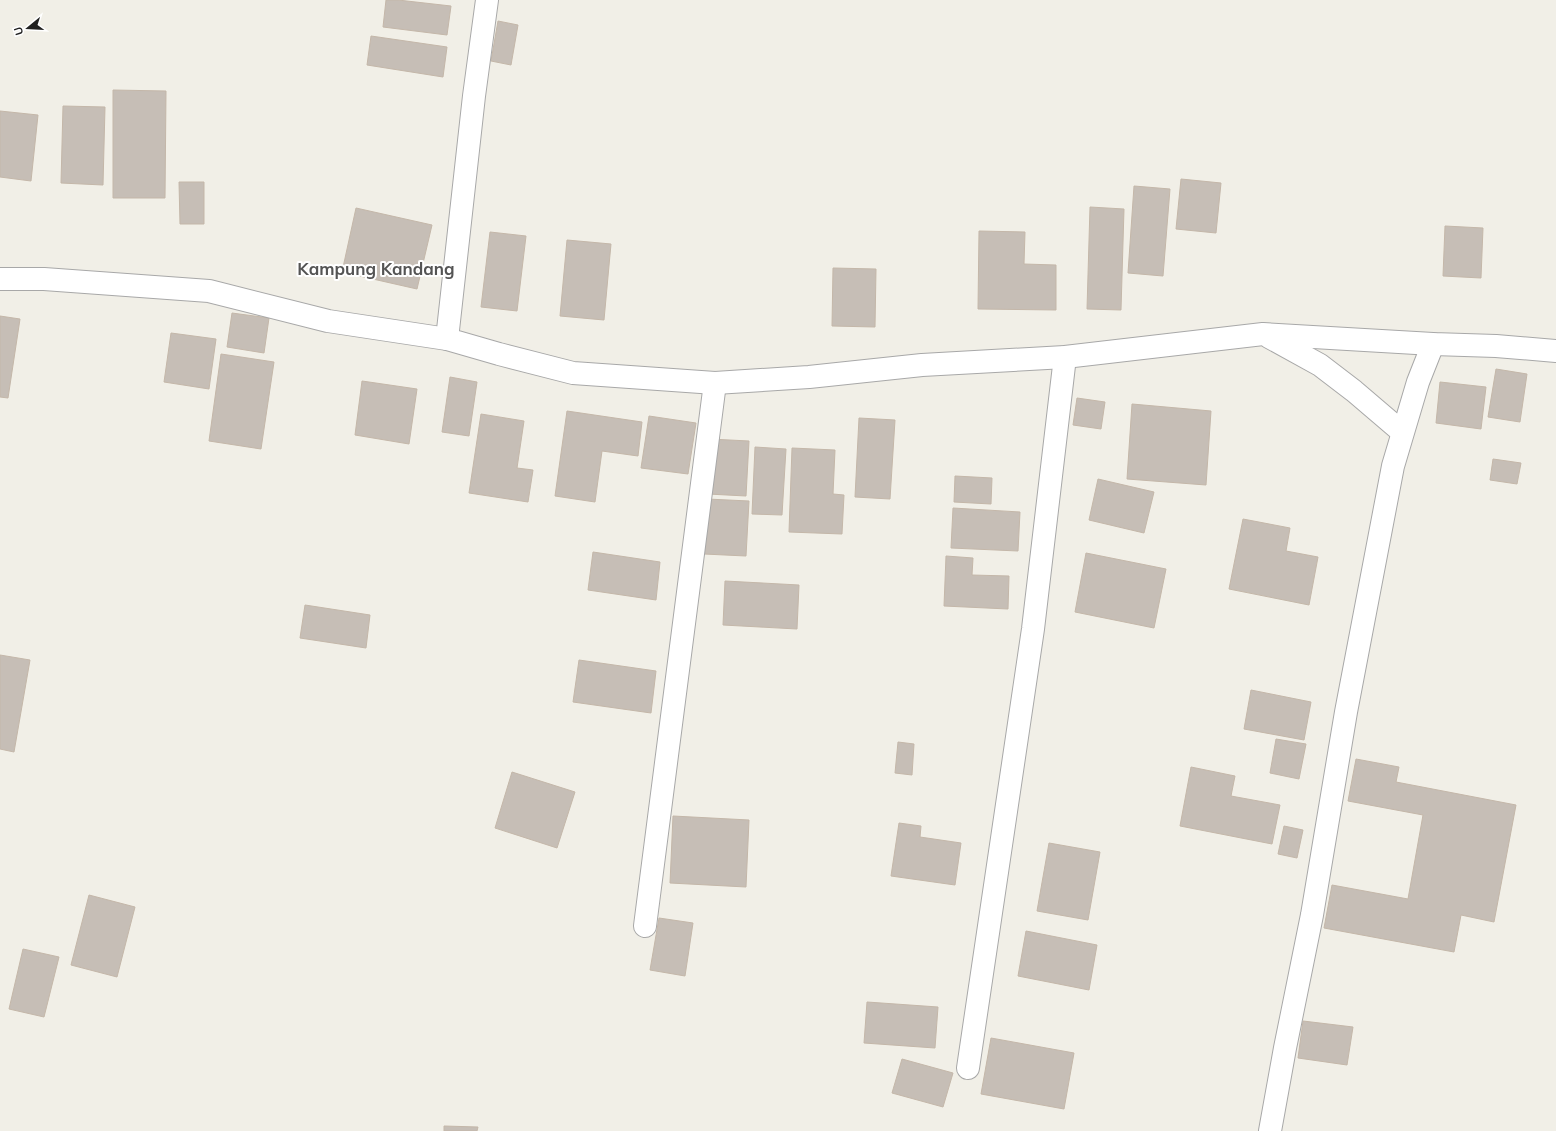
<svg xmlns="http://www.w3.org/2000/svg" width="1556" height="1131" viewBox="0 0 1556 1131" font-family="Mulish,sans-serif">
	<rect width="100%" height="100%" fill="#f1efe7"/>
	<g fill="#c6beb6" stroke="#c4b7a9">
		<polygon points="386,0 398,0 451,6 447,35 383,27"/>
		<polygon points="498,21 518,25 511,65 491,61"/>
		<polygon points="371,36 447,47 443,77 367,65"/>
		<polygon points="113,90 166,91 165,198 113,198"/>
		<polygon points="63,106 105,107 103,185 61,183"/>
		<polygon points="0,111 38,115 31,181 0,177"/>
		<polygon points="1181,179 1221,183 1216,233 1176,229"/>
		<polygon points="179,182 204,182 204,224 180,224"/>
		<polygon points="1134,186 1170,189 1163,276 1128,273"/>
		<polygon points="1090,207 1124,209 1121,310 1087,309"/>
		<polygon points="356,208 432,225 417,289 342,272"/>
		<polygon points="1445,226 1483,228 1481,278 1443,276"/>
		<polygon points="979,231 1025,232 1024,264 1056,265 1056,310 978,309"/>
		<polygon points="490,232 526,236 517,311 481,307"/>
		<polygon points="567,240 611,244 604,320 560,316"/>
		<polygon points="833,268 876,269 875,327 832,326"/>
		<polygon points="232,313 269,318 264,353 227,347"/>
		<polygon points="0,316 20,319 8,398 0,397"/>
		<polygon points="171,333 216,339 209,389 164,382"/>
		<polygon points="221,354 274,362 261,449 209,441"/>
		<polygon points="1496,369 1527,374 1520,422 1488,417"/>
		<polygon points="450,377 477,382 469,436 442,432"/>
		<polygon points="362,381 417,389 409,444 355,435"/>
		<polygon points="1440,382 1486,387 1481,429 1436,423"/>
		<polygon points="1077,398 1105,402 1101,429 1073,425"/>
		<polygon points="1132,404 1211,411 1206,485 1127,479"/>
		<polygon points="567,411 642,422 638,456 602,451 595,502 555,496"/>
		<polygon points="481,414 524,421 517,468 533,470 528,502 469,493"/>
		<polygon points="649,416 696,423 688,474 641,468"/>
		<polygon points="859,418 895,420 890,499 855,497"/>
		<polygon points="710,439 749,441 746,496 708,494"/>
		<polygon points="755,447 786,449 782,515 752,514"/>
		<polygon points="792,448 835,450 833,494 844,495 842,534 789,532"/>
		<polygon points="1493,459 1521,463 1517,484 1490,480"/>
		<polygon points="955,476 992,478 991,504 954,502"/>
		<polygon points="1098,479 1154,492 1144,533 1089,520"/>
		<polygon points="707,499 749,501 746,556 704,554"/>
		<polygon points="953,508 1020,512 1018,551 951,548"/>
		<polygon points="1243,519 1290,528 1286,551 1318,557 1309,605 1229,589"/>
		<polygon points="593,552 660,562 656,600 588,590"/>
		<polygon points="1086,553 1166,569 1154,628 1075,612"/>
		<polygon points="946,556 973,558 972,575 1009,576 1008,609 944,606"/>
		<polygon points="725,581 799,585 797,629 723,625"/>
		<polygon points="305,605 370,615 366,648 300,638"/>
		<polygon points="0,655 30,660 14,752 0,749"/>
		<polygon points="579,660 656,671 651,713 573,702"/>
		<polygon points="1251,690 1311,702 1304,740 1244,729"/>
		<polygon points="1276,739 1306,744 1299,779 1270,773"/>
		<polygon points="898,742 914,744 912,775 895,773"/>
		<polygon points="1356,759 1399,767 1396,782 1516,805 1494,922 1461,915 1454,952 1324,928 1332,885 1408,899 1423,815 1348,801"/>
		<polygon points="1191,767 1235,776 1231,796 1280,805 1272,844 1180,826"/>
		<polygon points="512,772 575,792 557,848 495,828"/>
		<polygon points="673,816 749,820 746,887 670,883"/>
		<polygon points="899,823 921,826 920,837 961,843 955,885 891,876"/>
		<polygon points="1284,826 1303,830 1297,858 1278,854"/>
		<polygon points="1049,843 1100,852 1088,920 1037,911"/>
		<polygon points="89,895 135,907 117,977 71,965"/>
		<polygon points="659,918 693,923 685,976 650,970"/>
		<polygon points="1026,931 1097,945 1089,990 1018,976"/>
		<polygon points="23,949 59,957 44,1017 9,1009"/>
		<polygon points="867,1002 938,1007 935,1048 864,1043"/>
		<polygon points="1303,1021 1353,1027 1347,1065 1298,1058"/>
		<polygon points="991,1038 1074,1053 1064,1109 981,1094"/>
		<polygon points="902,1059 953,1073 943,1107 892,1093"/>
		<polygon points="444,1126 478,1127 477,1131 444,1131"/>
	</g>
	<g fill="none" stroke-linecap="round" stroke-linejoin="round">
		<defs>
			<g id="street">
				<polyline points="487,0 474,96 447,339 499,354 573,373 715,383 809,377 922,365 1065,357 1263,334 1433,344 1496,346 1556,351"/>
				<polyline points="0,279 44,279 209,291 328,321 447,339"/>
				<polyline points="1269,337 1320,365 1354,391 1402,432"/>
				<polyline points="645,926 715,383"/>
				<polyline points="968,1068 1033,629 1065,357"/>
				<polyline points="1270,1131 1285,1048 1312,915 1346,712 1393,466 1418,382 1433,344"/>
			</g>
		</defs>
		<use href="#street" stroke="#a8a8a8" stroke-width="24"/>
		<use href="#street" stroke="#fff" stroke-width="22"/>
	</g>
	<g text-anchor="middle" stroke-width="4" stroke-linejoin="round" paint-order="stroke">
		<g font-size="17" font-weight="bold" fill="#545454" stroke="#fff">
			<text x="376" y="275">Kampung Kandang</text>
		</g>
	</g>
	<g transform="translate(28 28) rotate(252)" stroke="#ffffff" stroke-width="3" paint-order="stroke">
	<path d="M0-3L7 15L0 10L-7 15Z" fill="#212121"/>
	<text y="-6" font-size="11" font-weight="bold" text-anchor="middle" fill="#212121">U</text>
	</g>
</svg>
